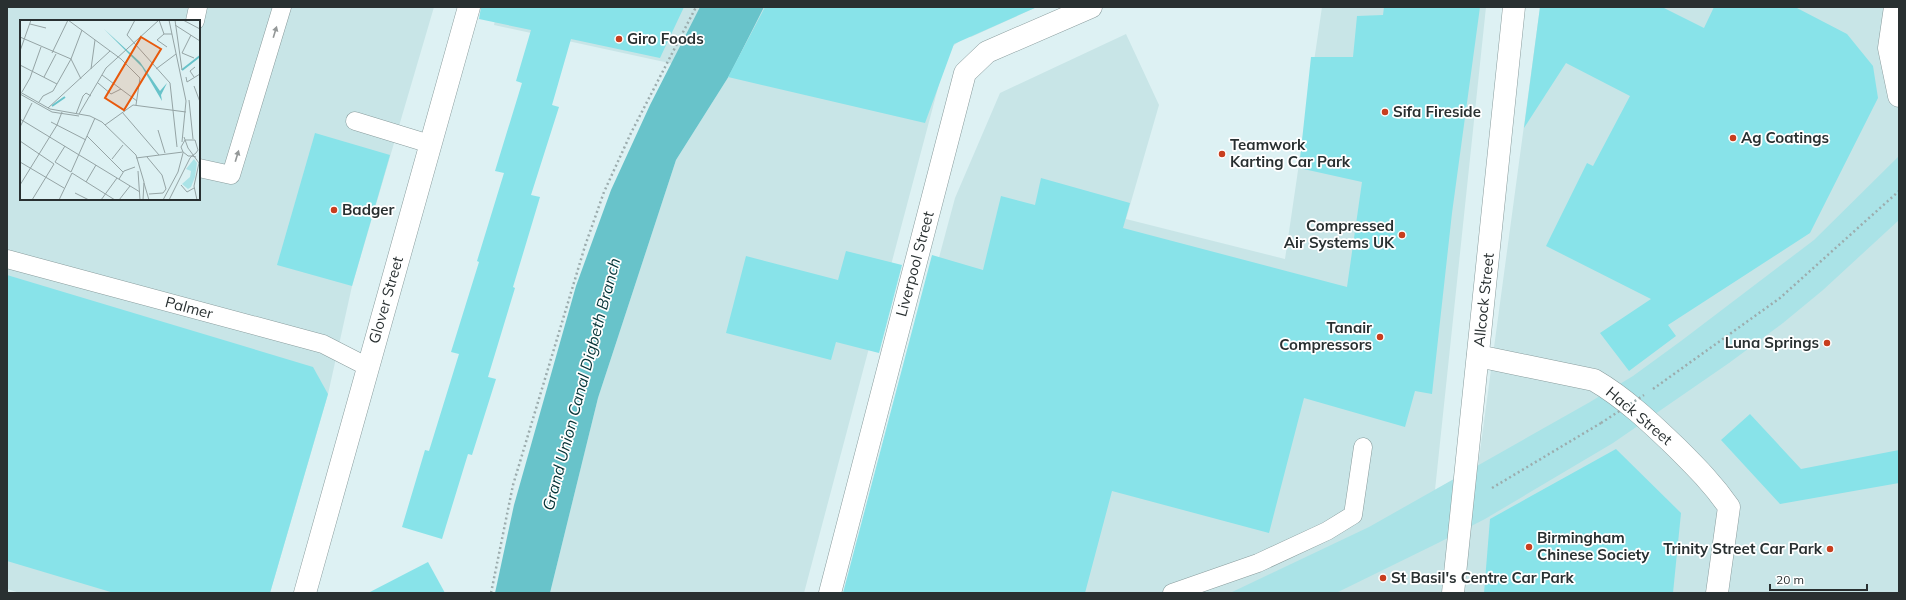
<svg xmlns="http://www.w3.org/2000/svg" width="1906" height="600" viewBox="0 0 1906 600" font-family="Mulish,sans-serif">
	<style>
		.built { fill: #c8e5e7; fill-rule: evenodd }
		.green { fill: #aae3e7 }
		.water { fill: #68c3ca }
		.building { fill: #88e3e9 }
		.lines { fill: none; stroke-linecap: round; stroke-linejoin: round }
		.service-casing { stroke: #899c9d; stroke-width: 19 }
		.pedestrian-casing { stroke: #899c9d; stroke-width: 23 }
		.minor-casing { stroke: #899c9d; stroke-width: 23 }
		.path { stroke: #9cacad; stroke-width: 2.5; stroke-dasharray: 2 3; stroke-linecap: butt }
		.service { stroke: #fff; stroke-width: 18 }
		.pedestrian { stroke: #fff; stroke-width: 22 }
		.minor { stroke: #fff; stroke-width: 22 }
		.path-bridge { stroke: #9cacad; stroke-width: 2.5; stroke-dasharray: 2 3; stroke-linecap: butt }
		.oneway { fill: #949898 }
		.poi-dot { fill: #c83e1e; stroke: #fff; stroke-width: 1.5 }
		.labels { text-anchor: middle; stroke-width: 3.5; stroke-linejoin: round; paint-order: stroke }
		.poi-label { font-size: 15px; font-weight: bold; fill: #293031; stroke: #fff; text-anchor: start }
		.street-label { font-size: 15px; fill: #293031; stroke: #fff }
		.water-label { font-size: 16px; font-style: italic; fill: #053336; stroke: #fff }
		.inset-river { fill: none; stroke: #68c3ca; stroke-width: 2 }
		.inset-road { fill: none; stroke: #95a4a5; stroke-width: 1 }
		.view { fill: #e8590c; fill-opacity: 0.15; stroke: #e8590c; stroke-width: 2 }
		.inset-edge { fill: none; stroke: #293031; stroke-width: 2 }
	</style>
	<rect width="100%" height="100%" fill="#ddf1f3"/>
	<g class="built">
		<path d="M 7,7 L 434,7 L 352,286 L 328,394 L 270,593 L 20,593 L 7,589 ZM 21,21 L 199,21 L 199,199 L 21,199 Z"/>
		<path d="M 498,7 L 1037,7 L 971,37 L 968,35 L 953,46 L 943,69 L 804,593 L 550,593 L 598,398 L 676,160 L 729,76 L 494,25 Z"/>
		<path d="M 1322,7 L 1486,7 L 1435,490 L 1478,466 L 1540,7 L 1880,7 L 1899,13 L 1899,593 L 849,593 L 955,198 L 1000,93 L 1126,34 L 1159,105 L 1126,219 L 1285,259 Z"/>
	</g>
	<path class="green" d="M 1899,156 L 1899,220 L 1823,290 L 1783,323 L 1729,363 L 1613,443 L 1485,519 L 1438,543 L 1336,593 L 1230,593 L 1369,527 L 1590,402 L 1633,376 L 1681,341 L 1814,240 Z"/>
	<path class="water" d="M 700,7 L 764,7 L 729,76 L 676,160 L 598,398 L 550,593 L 495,593 L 514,505 L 576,286 L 611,190 L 650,105 Z"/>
	<g class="building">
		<path d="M 481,7 L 684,7 L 660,58 L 571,39 L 552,105 L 559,107 L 531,195 L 540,197 L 513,287 L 515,288 L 488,377 L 496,379 L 472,455 L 468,454 L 442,539 L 402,527 L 425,450 L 429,451 L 459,354 L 451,352 L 479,262 L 477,261 L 504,173 L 495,171 L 522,83 L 516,81 L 531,30 L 479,19 Z"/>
		<path d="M 765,7 L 1037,7 L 954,44 L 925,123 L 728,77 Z"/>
		<path d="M 1384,7 L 1480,7 L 1452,213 L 1432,394 L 1415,391 L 1405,427 L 1304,398 L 1269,533 L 1112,491 L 1085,593 L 843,593 L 932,255 L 983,270 L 1001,196 L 1035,205 L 1041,178 L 1130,203 L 1123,228 L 1347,287 L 1362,182 L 1299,168 L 1311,57 L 1353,57 L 1357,16 L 1383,15 Z"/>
		<path d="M 1540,7 L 1662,7 L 1704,28 L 1714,7 L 1795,7 L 1847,34 L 1873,66 L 1878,98 L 1810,233 L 1668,325 L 1676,336 L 1629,371 L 1600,333 L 1651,299 L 1546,246 L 1587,163 L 1593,166 L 1630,96 L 1566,63 L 1524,128 Z"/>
		<path d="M 315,133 L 390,155 L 352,286 L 277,265 Z"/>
		<path d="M 846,251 L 902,265 L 879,353 L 836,342 L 831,360 L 726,333 L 746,256 L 838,280 Z"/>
		<path d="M 7,275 L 313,367 L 328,394 L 270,593 L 114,593 L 7,561 Z"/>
		<path d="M 1750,414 L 1801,469 L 1899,450 L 1899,483 L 1780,504 L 1721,440 Z"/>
		<path d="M 1616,449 L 1681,513 L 1673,593 L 1484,593 L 1490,519 Z"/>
		<path d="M 428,562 L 445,593 L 368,593 Z"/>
	</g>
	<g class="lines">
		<g class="service-casing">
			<g id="service">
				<path d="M 195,21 L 198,7"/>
				<path d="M 355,121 L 430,144"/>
				<path d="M 199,168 L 231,175 L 282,7"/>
				<path d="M 7,259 L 323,344 L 368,367"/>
				<path d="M 1172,593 L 1258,563 L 1327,531 L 1353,515 L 1363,447"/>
			</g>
		</g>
		<g class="pedestrian-casing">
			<path id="pedestrian" d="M 1895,7 L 1889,48 L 1899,96"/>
		</g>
		<g class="minor-casing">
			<g id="minor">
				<path d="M 1478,356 L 1594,380 C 1625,398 1651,423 1677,448 C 1697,468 1713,484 1729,507 L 1717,593"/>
				<path d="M 305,593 L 469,7"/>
				<path d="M 830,593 L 965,73 L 987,52 L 1091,7"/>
				<path d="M 1453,593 L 1514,7"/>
			</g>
		</g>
		<g class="path">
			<path d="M 1653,389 L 1780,298 L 1899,191"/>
			<path d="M 1492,488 L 1601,423"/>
			<path d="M 491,593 L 513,485 L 585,246 L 604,192 L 631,133 L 696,7"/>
		</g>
		<use href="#service" class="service"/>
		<use href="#pedestrian" class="pedestrian"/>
		<use href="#minor" class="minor"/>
		<path class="path-bridge" d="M 1601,423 L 1644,395"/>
	</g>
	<defs><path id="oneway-solid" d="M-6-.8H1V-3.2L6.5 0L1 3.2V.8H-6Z"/></defs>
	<g class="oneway">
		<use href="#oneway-solid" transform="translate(275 32) rotate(-73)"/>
		<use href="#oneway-solid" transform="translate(237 156) rotate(-73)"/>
	</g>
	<g class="poi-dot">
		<circle cx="619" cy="39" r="4"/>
		<circle cx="1385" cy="112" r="4"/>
		<circle cx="1733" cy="138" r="4"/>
		<circle cx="1222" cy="154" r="4"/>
		<circle cx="334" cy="210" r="4"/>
		<circle cx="1402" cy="235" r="4"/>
		<circle cx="1380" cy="337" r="4"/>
		<circle cx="1827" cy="343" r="4"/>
		<circle cx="1529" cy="547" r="4"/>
		<circle cx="1830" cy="549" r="4"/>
		<circle cx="1383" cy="578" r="4"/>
	</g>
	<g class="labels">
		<g class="poi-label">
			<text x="627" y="44">Giro Foods</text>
			<text x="1393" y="117">Sifa Fireside</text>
			<text x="1741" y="143">Ag Coatings</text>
			<text x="1230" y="150">Teamwork<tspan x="1230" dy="17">Karting Car Park</tspan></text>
			<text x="342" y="215">Badger</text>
			<text x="1394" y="231" text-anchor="end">Compressed<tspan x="1394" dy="17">Air Systems UK</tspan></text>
			<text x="1372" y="333" text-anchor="end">Tanair<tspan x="1372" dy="17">Compressors</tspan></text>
			<text x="1819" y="348" text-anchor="end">Luna Springs</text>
			<text x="1537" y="543">Birmingham<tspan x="1537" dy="17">Chinese Society</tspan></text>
			<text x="1822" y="554" text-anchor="end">Trinity Street Car Park</text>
			<text x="1391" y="583">St Basil's Centre Car Park</text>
		</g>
		<g class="street-label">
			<text transform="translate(915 264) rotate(-75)" y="5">Liverpool Street</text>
			<text transform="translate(386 300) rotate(-74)" y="5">Glover Street</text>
			<text transform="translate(1484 300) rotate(-84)" y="5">Allcock Street</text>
			<text transform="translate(189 308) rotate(15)" y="5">Palmer</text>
			<text transform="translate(1639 416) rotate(40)" y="5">Hack Street</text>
		</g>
		<g class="water-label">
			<text transform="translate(581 384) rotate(-75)" y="6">Grand Union Canal Digbeth Branch</text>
		</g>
	</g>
	<g transform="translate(20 20)">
		<rect width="180" height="180" fill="#ddf1f3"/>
		<path d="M 174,139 L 177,143 L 175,157 L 171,167 L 168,169 L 162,164 L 170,157 L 171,151 L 166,149 Z" fill="#aae3e7"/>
		<path d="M 84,9 L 120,42 L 140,71 L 147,63 L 141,75 L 142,81 L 122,47 Z" fill="#68c3ca"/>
		<path class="inset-river" d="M 162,50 L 180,36M 32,86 L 45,77"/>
		<path class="inset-road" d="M 48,0 L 101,39 L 120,58 L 116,85M 115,0 L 107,15 L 150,63 L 157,127M 139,0 L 144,14 L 152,14M 149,0 L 166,81 L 162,122M 155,0 L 162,50M 163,0 L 180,9M 10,4 L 26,8M 155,5 L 180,21M 144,14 L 137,20 L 147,27M 171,15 L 162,33 L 174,38M 0,17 L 51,39M 0,31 L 11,0M 32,33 L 48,0M 51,39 L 61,59M 0,45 L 37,64M 71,49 L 75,20M 136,49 L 156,34M 82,55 L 117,81M 24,57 L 36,34M 166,57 L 167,62 L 180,54M 174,57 L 170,51 L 175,47M 78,63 L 91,74 L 101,69M 174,66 L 180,82M 0,72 L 30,89 L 70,96 L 82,102 L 116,135 L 124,162 L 123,180M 2,72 L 10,58 L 21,27M 0,74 L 32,92 L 59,96M 169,80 L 173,119M 19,82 L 23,76 L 33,71 L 51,39 L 62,10M 28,88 L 90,31M 102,92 L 139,135M 56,94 L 63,76 L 66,73 L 71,76M 59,94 L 86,48 L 139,0M 0,99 L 120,172M 31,102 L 66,120M 85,105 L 113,85 L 166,92M 0,107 L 12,83M 138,110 L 145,133M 67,116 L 103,152M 164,117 L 168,128 L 179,143 L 174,166 L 177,180M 0,121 L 34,144 L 12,180M 45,126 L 35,142 L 51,152 L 75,98M 127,137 L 142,155 L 146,169 L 143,173 L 129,174M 116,138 L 163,132M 92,139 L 103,125M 0,142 L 44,168M 118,151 L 120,180M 99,159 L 104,151 L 115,147M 66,162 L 76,145M 124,163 L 129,180M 0,165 L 37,105 L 42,92M 161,165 L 167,172 L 174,168M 55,173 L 69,180M 39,180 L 52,153 L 95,180M 81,180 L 97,158M 99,180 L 110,166M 143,180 L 158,152 L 163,133M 149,180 L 170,138 L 172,136 L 176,133 L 178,130 L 175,120 L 165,120 L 161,127 L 163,132 L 167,135 L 168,136 L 172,136 L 176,137"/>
		<path class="view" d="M 121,17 L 141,29 L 104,90 L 85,78 Z"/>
		<rect width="180" height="180" class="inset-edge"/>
	</g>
	<rect width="1906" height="600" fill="none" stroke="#293031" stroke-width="16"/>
	<path d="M1770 584v6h97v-6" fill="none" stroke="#293031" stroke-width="2"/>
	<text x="1776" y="584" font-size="12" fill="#293031" stroke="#ffffff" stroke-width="3" paint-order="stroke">20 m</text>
</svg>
